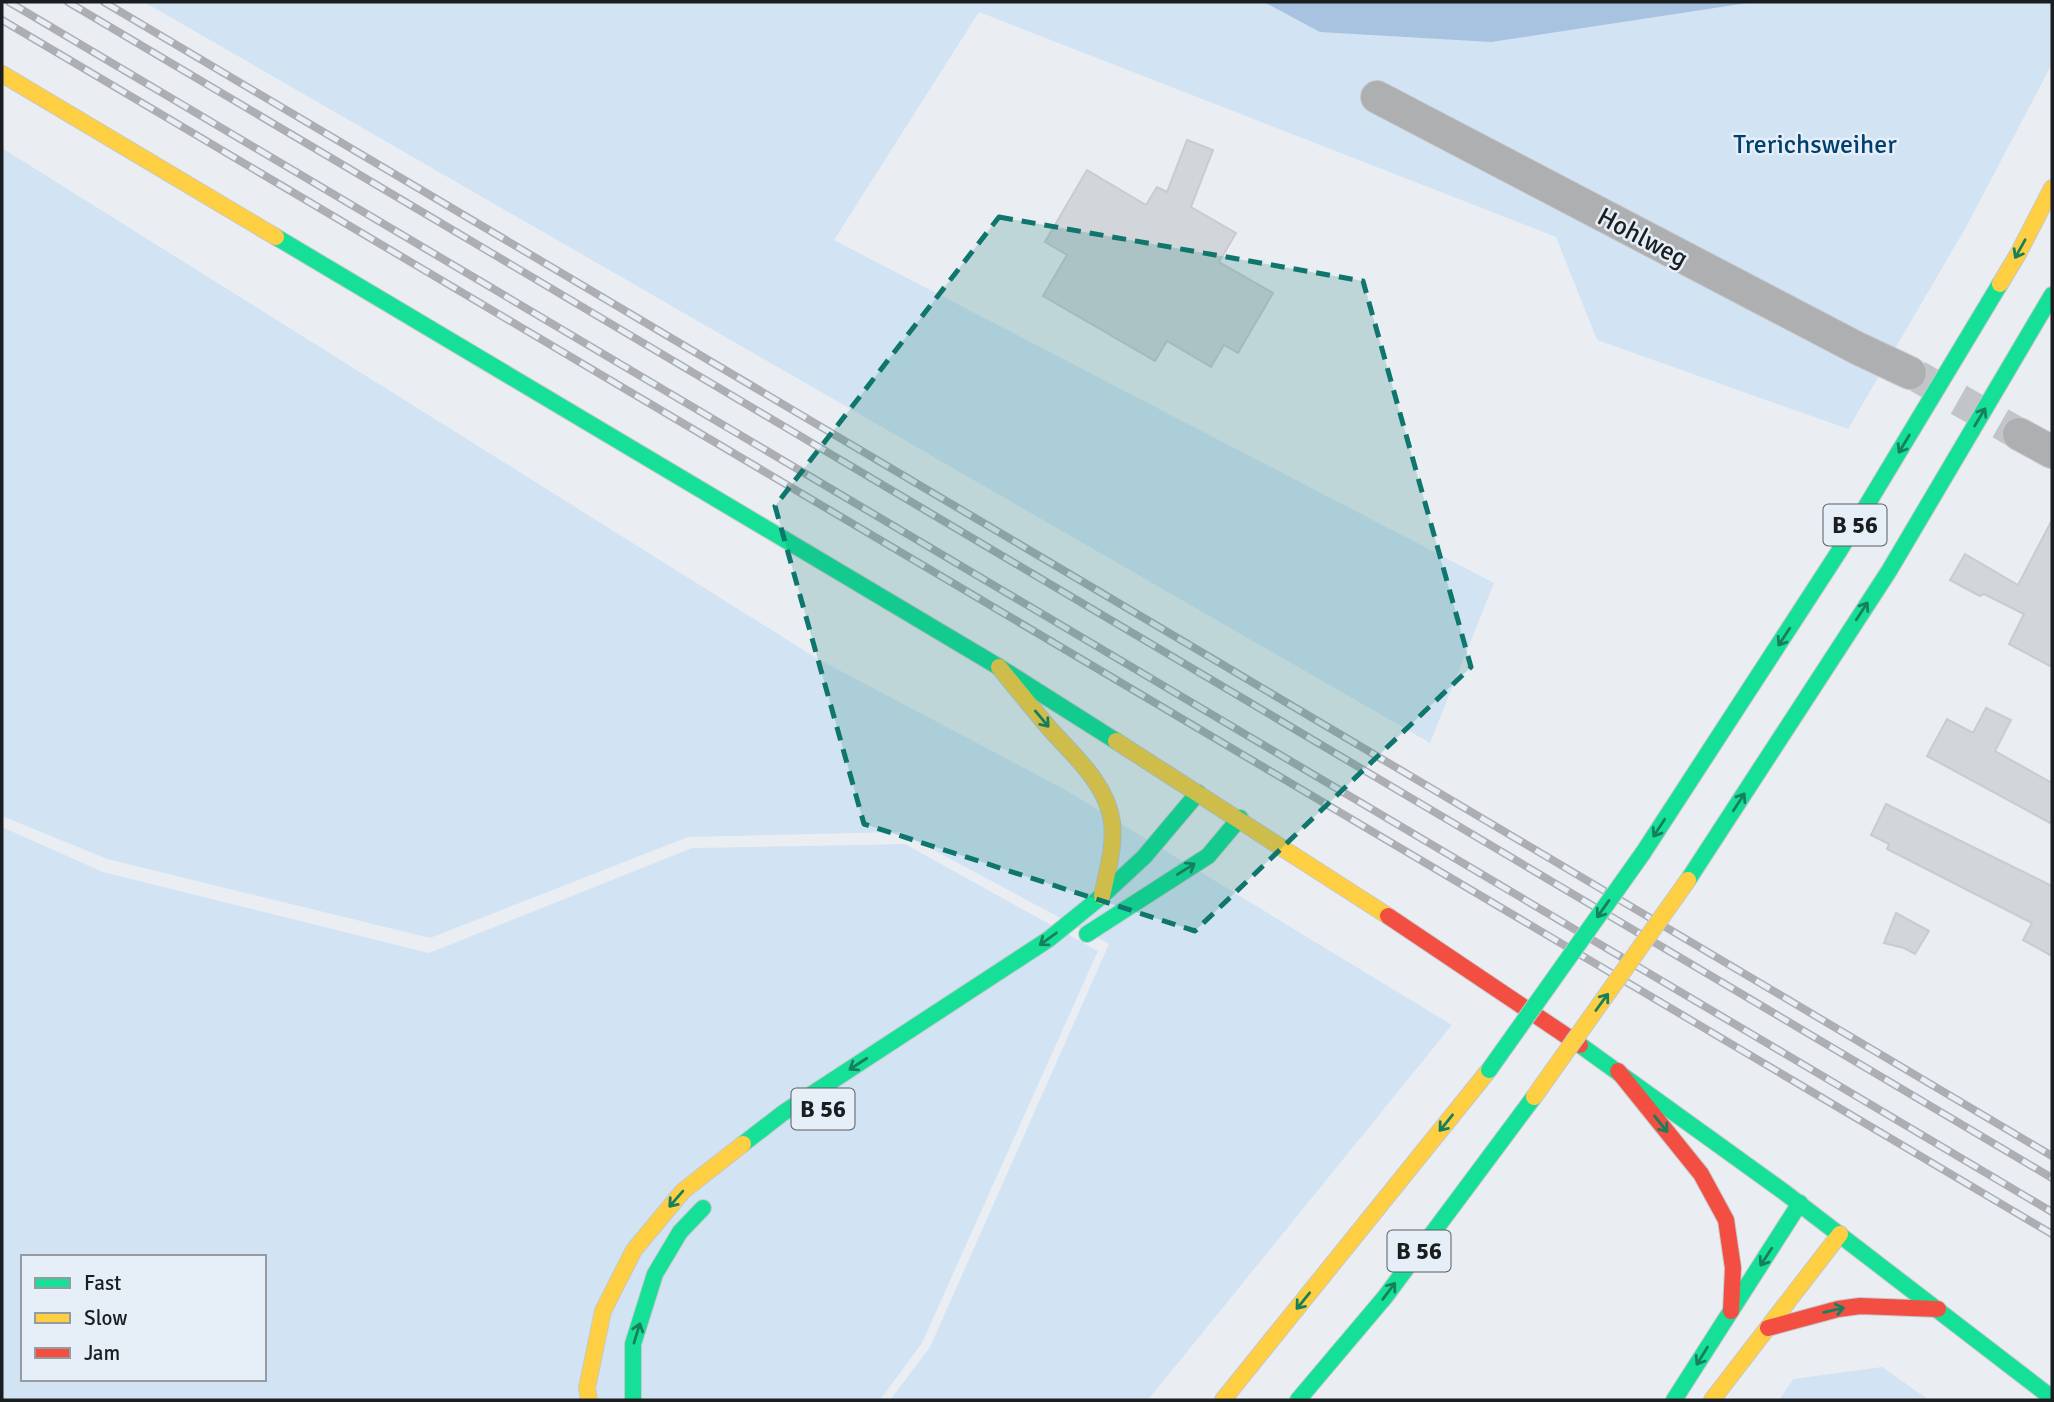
<svg xmlns="http://www.w3.org/2000/svg" width="2054" height="1402" viewBox="0 0 2054 1402" font-family="Signika,sans-serif">
	<style>
		.green { fill: #d2e4f4; fill-rule: evenodd }
		.water { fill: #a8c3df }
		.building { fill: #d2d6da; stroke: #c8cbcf; stroke-width: 2 }
		.lines { fill: none; stroke-linecap: round; stroke-linejoin: round }
		.street-tunnel { stroke: #c1c4c9; stroke-width: 32; stroke-dasharray: 32 16; stroke-linecap: butt }
		.street-casing { stroke: #c6c9cc; stroke-width: 34 }
		.fast-casing { stroke: #c6c9cc; stroke-width: 18 }
		.slow-casing { stroke: #c6c9cc; stroke-width: 18 }
		.jam-casing { stroke: #c6c9cc; stroke-width: 18 }
		.street { stroke: #adafb1; stroke-width: 32 }
		.fast { stroke: #16e098; stroke-width: 16 }
		.slow { stroke: #ffcf43; stroke-width: 16 }
		.jam { stroke: #f24e42; stroke-width: 16 }
		.rail-casing { stroke: #acaeb1; stroke-width: 8 }
		.rail { stroke: #e6eef7; stroke-width: 5; stroke-dasharray: 16; stroke-linecap: butt }
		.fast-bridge-casing { stroke: #c6c9cc; stroke-width: 18; stroke-linecap: butt }
		.slow-bridge-casing { stroke: #c6c9cc; stroke-width: 18; stroke-linecap: butt }
		.fast-bridge { stroke: #16e098; stroke-width: 16 }
		.slow-bridge { stroke: #ffcf43; stroke-width: 16 }
		.oneway { stroke: #187f5c }
		.marked { fill: #0f766e; fill-opacity: 0.2; stroke: #0f766e; stroke-width: 5; stroke-dasharray: 14 9; stroke-linejoin: round }
		.labels { text-anchor: middle; stroke-width: 5; stroke-linejoin: round; paint-order: stroke }
		.shield { fill: #e6eef7; stroke: #585c61; stroke-width: 2 }
		.shield-label { font-size: 24px; font-weight: bold; fill: #1b1e21 }
		.park-label { font-size: 26px; fill: #00406e; stroke: #e6eef7 }
		.street-label { font-size: 26px; fill: #1b1e21; stroke: #e6eef7 }
	</style>
	<rect width="100%" height="100%" fill="#eaeef3"/>
	<g class="green">
		<path d="M 144,2 L 2052,2 L 2052,64 L 1965,229 L 1848,429 L 1597,340 L 1556,237 L 979,12 L 834,240 L 1494,583 L 1430,743 Z"/>
		<path d="M 2,148 L 818,659 L 1062,788 L 1452,1025 L 1148,1400 L 890,1400 L 930,1347 L 1109,944 L 900,832 L 688,837 L 430,938 L 107,859 L 2,816 Z"/>
		<path d="M 2,827 L 103,872 L 429,953 L 692,848 L 905,844 L 1098,951 L 922,1343 L 880,1400 L 2,1400 ZM 23,1257 L 264,1257 L 264,1379 L 23,1379 Z"/>
		<path d="M 1882,1367 L 1929,1400 L 1779,1400 L 1793,1379 Z"/>
	</g>
	<path class="water" d="M 1264,2 L 1754,2 L 1491,42 L 1320,32 Z"/>
	<g class="building">
		<path d="M 1187,140 L 1213,150 L 1191,207 L 1236,233 L 1219,262 L 1273,293 L 1238,353 L 1224,345 L 1211,367 L 1167,341 L 1155,361 L 1043,296 L 1067,255 L 1045,242 L 1087,170 L 1146,205 L 1157,187 L 1167,192 Z"/>
		<path d="M 2052,520 L 2052,667 L 2009,644 L 2024,614 L 1984,594 L 1980,596 L 1950,580 L 1965,554 L 2018,585 Z"/>
		<path d="M 1986,708 L 2011,720 L 1995,751 L 2052,783 L 2052,824 L 1927,756 L 1947,719 L 1973,733 Z"/>
		<path d="M 1886,804 L 2052,886 L 2052,956 L 2023,940 L 2032,923 L 1887,849 L 1889,844 L 1871,835 Z"/>
		<path d="M 1896,913 L 1929,931 L 1915,954 L 1904,948 L 1884,943 Z"/>
	</g>
	<g class="lines">
		<path class="street-tunnel" d="M 1917,376 L 2019,434"/>
		<g class="street-casing">
			<g id="street">
				<path d="M 1377,97 L 1857,348 L 1910,373"/>
				<path d="M 2019,434 L 2052,452"/>
			</g>
		</g>
		<g class="fast-casing">
			<g id="fast">
				<path d="M 276,237 L 999,667 L 1116,741"/>
				<path d="M 1643,853 L 1838,553 L 2000,284"/>
				<path d="M 1688,880 L 1889,571 L 2052,295"/>
				<path d="M 1087,934 L 1208,856 L 1240,818"/>
				<path d="M 1580,1045 L 1784,1192 L 2052,1398"/>
				<path d="M 743,1144 L 783,1113 L 1049,939 L 1102,896 L 1144,857 L 1198,793"/>
				<path d="M 633,1400 L 633,1344 L 655,1274 L 680,1232 L 703,1208"/>
				<path d="M 1298,1400 L 1385,1297 L 1534,1097"/>
				<path d="M 1674,1400 L 1800,1203"/>
			</g>
		</g>
		<g class="slow-casing">
			<g id="slow">
				<path d="M 2,74 L 276,237"/>
				<path d="M 2000,284 L 2018,254 L 2052,188"/>
				<path d="M 999,667 C 1016,688 1033,709 1050,729 C 1074,756 1107,784 1112,822 C 1115,847 1107,872 1102,896"/>
				<path d="M 1116,741 L 1388,916"/>
				<path d="M 589,1400 L 587,1388 L 603,1311 L 634,1250 L 683,1191 L 743,1144"/>
				<path d="M 1223,1400 L 1489,1070"/>
				<path d="M 1712,1400 L 1840,1234"/>
			</g>
		</g>
		<g class="jam-casing">
			<g id="jam">
				<path d="M 1388,916 L 1580,1045"/>
				<path d="M 1618,1071 L 1701,1174 L 1726,1220 L 1733,1268 L 1731,1311"/>
				<path d="M 1768,1328 L 1838,1309 L 1860,1306 L 1938,1309"/>
			</g>
		</g>
		<use href="#street" class="street"/>
		<use href="#fast" class="fast"/>
		<use href="#slow" class="slow"/>
		<use href="#jam" class="jam"/>
		<g class="rail-casing">
			<g id="rail">
				<path d="M 9,2 L 2052,1212"/>
				<path d="M 68,2 L 2052,1178"/>
				<path d="M 104,2 L 2052,1156"/>
				<path d="M 2,20 L 2052,1234"/>
			</g>
		</g>
		<use href="#rail" class="rail"/>
		<g class="fast-bridge-casing">
			<path id="fast-bridge" d="M 1489,1070 L 1643,853"/>
		</g>
		<g class="slow-bridge-casing">
			<path id="slow-bridge" d="M 1534,1097 L 1688,880"/>
		</g>
		<use href="#fast-bridge" class="fast-bridge"/>
		<use href="#slow-bridge" class="slow-bridge"/>
	</g>
	<defs><path id="oneway-shaft" d="M-6 0H5M1.5-3L5.5 0L1.5 3" fill="none" stroke-width="1.6" stroke-linecap="round" stroke-linejoin="round" transform="scale(1.75)"/></defs>
	<g class="oneway">
		<use href="#oneway-shaft" transform="translate(2020 249) rotate(119)"/>
		<use href="#oneway-shaft" transform="translate(1980 417) rotate(-59)"/>
		<use href="#oneway-shaft" transform="translate(1904 444) rotate(121)"/>
		<use href="#oneway-shaft" transform="translate(1862 611) rotate(-57)"/>
		<use href="#oneway-shaft" transform="translate(1784 637) rotate(123)"/>
		<use href="#oneway-shaft" transform="translate(1042 719) rotate(50)"/>
		<use href="#oneway-shaft" transform="translate(1739 802) rotate(-57)"/>
		<use href="#oneway-shaft" transform="translate(1659 828) rotate(123)"/>
		<use href="#oneway-shaft" transform="translate(1186 869) rotate(-32)"/>
		<use href="#oneway-shaft" transform="translate(1603 909) rotate(125)"/>
		<use href="#oneway-shaft" transform="translate(1048 939) rotate(144)"/>
		<use href="#oneway-shaft" transform="translate(1602 1002) rotate(-54)"/>
		<use href="#oneway-shaft" transform="translate(858 1064) rotate(147)"/>
		<use href="#oneway-shaft" transform="translate(1446 1123) rotate(129)"/>
		<use href="#oneway-shaft" transform="translate(1661 1124) rotate(51)"/>
		<use href="#oneway-shaft" transform="translate(676 1199) rotate(131)"/>
		<use href="#oneway-shaft" transform="translate(1766 1257) rotate(123)"/>
		<use href="#oneway-shaft" transform="translate(1389 1291) rotate(-53)"/>
		<use href="#oneway-shaft" transform="translate(1303 1301) rotate(129)"/>
		<use href="#oneway-shaft" transform="translate(1834 1310) rotate(-13)"/>
		<use href="#oneway-shaft" transform="translate(637 1333) rotate(-73)"/>
		<use href="#oneway-shaft" transform="translate(1702 1356) rotate(122)"/>
	</g>
	<path class="marked" d="M 999,217 L 1363,281 L 1471,667 L 1195,931 L 864,824 L 775,506 Z"/>
	<g class="labels">
		<g class="shield">
			<rect x="1823.5" y="504.5" width="63" height="41" rx="5"/>
			<rect x="791.5" y="1088.5" width="63" height="41" rx="5"/>
			<rect x="1387.5" y="1230.5" width="63" height="41" rx="5"/>
		</g>
		<g class="shield-label">
			<text x="1855" y="533">B 56</text>
			<text x="823" y="1117">B 56</text>
			<text x="1419" y="1259">B 56</text>
		</g>
		<g class="park-label">
			<text x="1815" y="153">Trerichsweiher</text>
		</g>
		<g class="street-label">
			<text transform="translate(1643 237) rotate(28)" y="9">Hohlweg</text>
		</g>
	</g>
	<rect width="2054" height="1402" fill="none" stroke="#1b1e21" stroke-width="7"/>
	<rect x="21" y="1255" width="245" height="126" fill="#e6eef7" stroke="#959ba1" stroke-width="2"/>
	<rect x="35" y="1278" width="35" height="10" fill="#16e098" stroke="#959ba1" stroke-width="2"/>
	<text x="84" y="1290" font-size="21" fill="#1b1e21">Fast</text>
	<rect x="35" y="1313" width="35" height="10" fill="#ffcf43" stroke="#959ba1" stroke-width="2"/>
	<text x="84" y="1325" font-size="21" fill="#1b1e21">Slow</text>
	<rect x="35" y="1348" width="35" height="10" fill="#f24e42" stroke="#959ba1" stroke-width="2"/>
	<text x="84" y="1360" font-size="21" fill="#1b1e21">Jam</text>
</svg>
